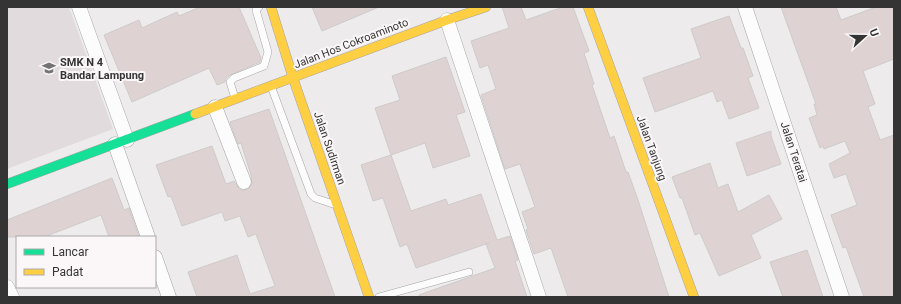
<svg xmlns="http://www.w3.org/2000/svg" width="901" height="304" viewBox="0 0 901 304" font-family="Roboto,sans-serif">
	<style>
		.built { fill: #e2dbde }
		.building { fill: #dfd2d2; stroke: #cdcbcc }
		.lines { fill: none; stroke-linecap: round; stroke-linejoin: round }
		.lane-casing { stroke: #a7a5a6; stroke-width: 8 }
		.street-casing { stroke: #a7a5a6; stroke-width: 15 }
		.fast-casing { stroke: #a7a5a6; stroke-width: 10 }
		.slow-casing { stroke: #a7a5a6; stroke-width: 10 }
		.lane { stroke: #fcfcfc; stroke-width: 7 }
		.street { stroke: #fcfcfc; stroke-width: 14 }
		.fast { stroke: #16e098; stroke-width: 9 }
		.slow { stroke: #ffcf43; stroke-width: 9 }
		.labels { text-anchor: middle; stroke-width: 4; stroke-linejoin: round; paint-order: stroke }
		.street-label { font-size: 11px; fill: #353434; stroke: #fbf7f9 }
		.poi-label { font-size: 11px; font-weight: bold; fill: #353434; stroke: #fbf7f9; text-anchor: start }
	</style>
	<rect width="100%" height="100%" fill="#edebec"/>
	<path class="built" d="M 7,7 L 69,7 L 113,129 L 7,169 Z"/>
	<g class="building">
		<path d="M 200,7 L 239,7 L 261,58 L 260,62 L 232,74 L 226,78 L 225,82 L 217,85 L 209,68 L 132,102 L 104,35 L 139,20 L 142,28 L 177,12 L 179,16 Z"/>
		<path d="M 312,7 L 379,7 L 322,31 Z"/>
		<path d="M 502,7 L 521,7 L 526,20 L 563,7 L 573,7 L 589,51 L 584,53 L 594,84 L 592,85 L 610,138 L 614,136 L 626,172 L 628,172 L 639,203 L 669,297 L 568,297 L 551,248 L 534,254 L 526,230 L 528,229 L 522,212 L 535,207 L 520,164 L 505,169 L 481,95 L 496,89 L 488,65 L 480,68 L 471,41 L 509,28 Z"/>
		<path d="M 781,7 L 836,7 L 841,20 L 876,7 L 894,7 L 894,59 L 863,71 L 875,104 L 868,107 L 880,140 L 894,135 L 894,297 L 864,297 L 846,247 L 843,248 L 831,215 L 857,205 L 846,174 L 834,178 L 829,164 L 850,153 L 845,141 L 824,149 L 823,146 L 820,148 L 809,118 L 817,115 L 814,104 L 816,104 Z"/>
		<path d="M 729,16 L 741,48 L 743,48 L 753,76 L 748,78 L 759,108 L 729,119 L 722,100 L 717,102 L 713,91 L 655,112 L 643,78 L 701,58 L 691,29 Z"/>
		<path d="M 446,57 L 465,112 L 456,115 L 470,156 L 433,168 L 425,143 L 391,155 L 375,108 L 400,100 L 392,76 Z"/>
		<path d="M 269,109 L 335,297 L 197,297 L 188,272 L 237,255 L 250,294 L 275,286 L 256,234 L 248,237 L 240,216 L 225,221 L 222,212 L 182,226 L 171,196 L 168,197 L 156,165 L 212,146 L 226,184 L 234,181 L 239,189 L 243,190 L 247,190 L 252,184 L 251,175 L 241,143 L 238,144 L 230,122 Z"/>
		<path d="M 771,131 L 771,136 L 781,164 L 747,176 L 736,143 Z"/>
		<path d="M 391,155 L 411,211 L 446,199 L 448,205 L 481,194 L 497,240 L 510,236 L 518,260 L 515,261 L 527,297 L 419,297 L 419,295 L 495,268 L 486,244 L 489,243 L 416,268 L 407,244 L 400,247 L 383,198 L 373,201 L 361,165 Z"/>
		<path d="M 710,163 L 718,188 L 728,184 L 738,212 L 769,195 L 782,219 L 751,235 L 761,258 L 719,276 L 700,233 L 695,235 L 682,198 L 680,198 L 672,177 Z"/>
		<path d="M 112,178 L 124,210 L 129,208 L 139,237 L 109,237 L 101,215 L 44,237 L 7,237 L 7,220 Z"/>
		<path d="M 807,250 L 823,297 L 783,297 L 770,262 Z"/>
	</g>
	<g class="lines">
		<g class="lane-casing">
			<g id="lane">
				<path d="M 271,86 L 311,194 L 315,198 L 333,204"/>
				<path d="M 235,98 L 230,82 L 234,78 L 264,66 L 268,52 L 256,10 L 259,7"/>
				<path d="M 379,297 L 469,272"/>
			</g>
		</g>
		<g class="street-casing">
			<g id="street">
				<path d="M 79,7 L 127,140"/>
				<path d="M 745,7 L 842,297"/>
				<path d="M 447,20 L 539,297"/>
				<path d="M 215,107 L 244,182"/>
				<path d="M 115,144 L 148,237"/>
				<path d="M 155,257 L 169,297"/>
				<path d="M 7,287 L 12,297"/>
			</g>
		</g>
		<g class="fast-casing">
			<path id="fast" d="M 7,184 L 195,114"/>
		</g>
		<g class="slow-casing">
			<g id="slow">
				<path d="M 271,7 L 293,78 L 369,297"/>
				<path d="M 588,7 L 694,297"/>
				<path d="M 195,114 L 447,20 L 486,7"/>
			</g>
		</g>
		<use href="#lane" class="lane"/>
		<use href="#street" class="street"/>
		<use href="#fast" class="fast"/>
		<use href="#slow" class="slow"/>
	</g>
	<defs>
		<g id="school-bare" transform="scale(1.08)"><path d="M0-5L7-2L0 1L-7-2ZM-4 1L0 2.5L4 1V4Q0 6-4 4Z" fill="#757474" stroke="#fbf7f9" stroke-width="2.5" paint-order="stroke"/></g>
	</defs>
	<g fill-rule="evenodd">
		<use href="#school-bare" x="49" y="68"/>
	</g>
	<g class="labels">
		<g class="street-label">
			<text transform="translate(351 43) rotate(-21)" y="4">Jalan Hos Cokroaminoto</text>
			<text transform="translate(330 148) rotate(71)" y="4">Jalan Sudirman</text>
			<text transform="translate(652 148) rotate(70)" y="4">Jalan Tanjung</text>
			<text transform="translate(794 152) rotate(72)" y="4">Jalan Teratai</text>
		</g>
		<g class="poi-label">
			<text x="60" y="66">SMK N 4<tspan x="60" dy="13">Bandar Lampung</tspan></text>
		</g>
	</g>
	<rect width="901" height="304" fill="none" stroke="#353434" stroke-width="16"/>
	<rect x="16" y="236" width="140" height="52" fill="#fbf7f9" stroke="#aca9aa"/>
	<rect x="24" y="249" width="20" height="6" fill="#16e098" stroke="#aca9aa"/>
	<text x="52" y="256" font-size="12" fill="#353434">Lancar</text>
	<rect x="24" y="269" width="20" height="6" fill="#ffcf43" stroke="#aca9aa"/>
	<text x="52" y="276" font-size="12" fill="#353434">Padat</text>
	<g transform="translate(865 36) rotate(69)" stroke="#fbf7f9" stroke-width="3" paint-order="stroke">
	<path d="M0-3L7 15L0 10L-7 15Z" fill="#353434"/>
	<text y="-6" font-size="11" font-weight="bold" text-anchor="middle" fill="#353434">U</text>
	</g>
</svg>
